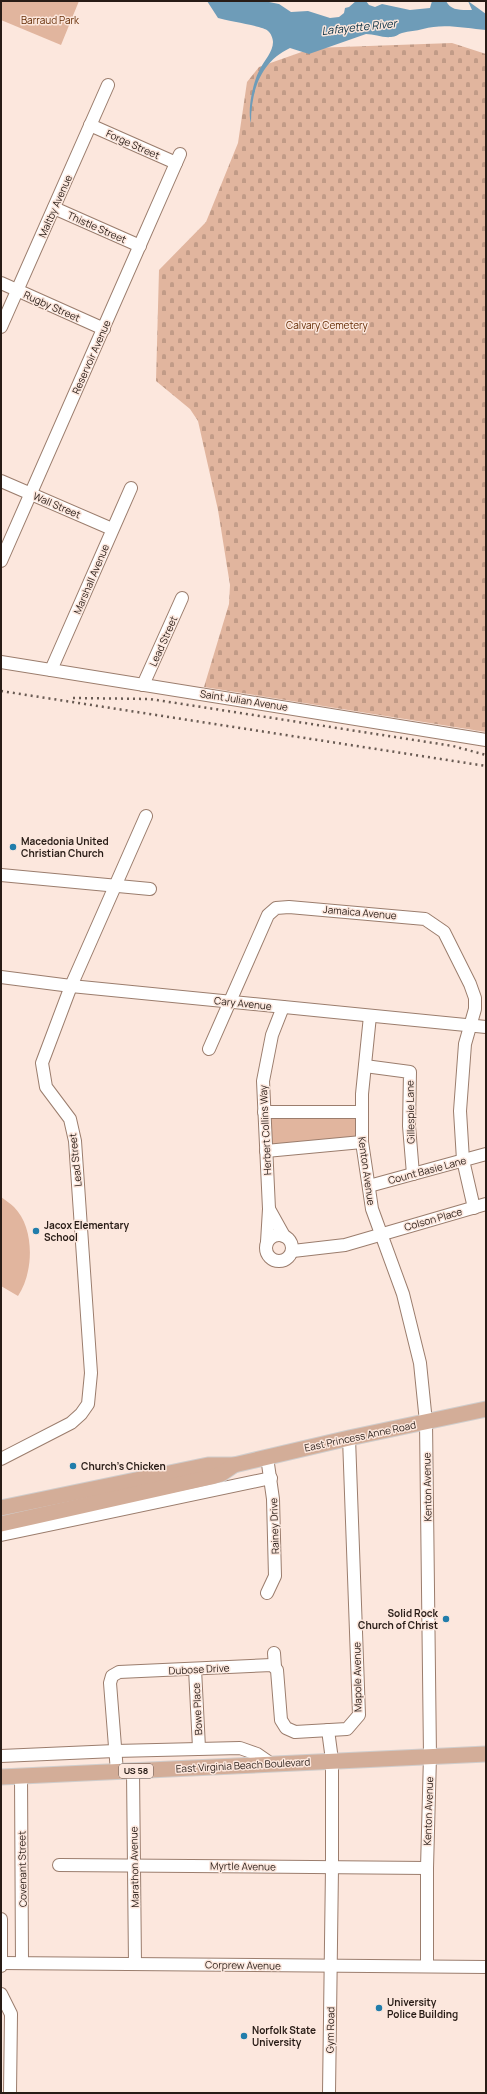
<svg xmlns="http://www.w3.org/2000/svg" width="487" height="2094" viewBox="0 0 487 2094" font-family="Manrope,sans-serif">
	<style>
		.cemetery { fill: url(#cemetery-stones) }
		.park { fill: #e1b59e }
		.water { fill: #6e9cb8 }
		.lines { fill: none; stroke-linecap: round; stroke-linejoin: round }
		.minor-casing { stroke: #9b7d6d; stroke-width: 14 }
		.major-casing { stroke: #d0cdcc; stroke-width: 17 }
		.minor { stroke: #fff; stroke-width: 12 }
		.major { stroke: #d3ad98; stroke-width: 15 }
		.rail { stroke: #695b53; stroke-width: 2.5; stroke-dasharray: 2 4; stroke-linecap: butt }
		.poi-dot { fill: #217dab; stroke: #fce7dd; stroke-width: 1.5 }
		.labels { text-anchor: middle; stroke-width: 3; stroke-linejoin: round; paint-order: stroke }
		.shield { fill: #fce7dd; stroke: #685952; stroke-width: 1 }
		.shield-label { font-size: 9px; font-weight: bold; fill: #281c16 }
		.park-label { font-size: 10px; fill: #652d05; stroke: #fce7dd }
		.street-label { font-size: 10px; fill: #281c16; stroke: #fce7dd }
		.poi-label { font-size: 10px; font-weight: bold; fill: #281c16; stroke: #fce7dd; text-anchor: start }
		.water-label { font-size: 11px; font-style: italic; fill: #042d41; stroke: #fce7dd }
	</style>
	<defs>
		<pattern id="cemetery-stones" width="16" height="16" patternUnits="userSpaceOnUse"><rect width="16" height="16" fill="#e1b59e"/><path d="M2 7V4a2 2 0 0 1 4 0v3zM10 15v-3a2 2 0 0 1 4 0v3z" fill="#c19b87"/></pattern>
	</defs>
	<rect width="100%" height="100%" fill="#fce7dd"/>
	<path class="cemetery" d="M 452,43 L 486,54 L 486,732 L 204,687 L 229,604 L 230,585 L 218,510 L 198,421 L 190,409 L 156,381 L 159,270 L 206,222 L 238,143 L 247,82 L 259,67 L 313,48 Z"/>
	<g class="park">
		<path d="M 1,1 L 79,1 L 61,45 L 1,20 Z"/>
		<path d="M 351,1115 L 356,1119 L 356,1136 L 350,1141 L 276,1146 L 271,1143 L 270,1119 L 275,1116 Z"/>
		<path d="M 1,1197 C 5,1200 10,1203 14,1207 C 35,1228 34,1272 18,1296 L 1,1286 Z"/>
	</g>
	<path class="water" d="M 207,1 L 264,1 L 279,4 L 291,12 L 308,11 L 330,18 L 339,17 L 344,13 L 345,8 L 349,7 L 356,1 L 366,1 L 369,5 L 375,7 L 382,4 L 410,10 L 430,8 L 432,1 L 446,1 C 451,11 461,10 472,10 L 468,1 L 486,14 L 486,30 C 466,28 442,23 423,29 C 416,31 409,31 402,33 C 398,34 396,37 391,37 C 383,38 374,34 366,34 L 309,54 L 290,48 C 260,62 251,92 251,123 C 247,111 253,81 260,69 C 264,61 273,52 273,42 C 273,39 271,33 268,31 C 263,26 228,21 218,18 Z"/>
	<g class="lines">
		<g class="minor-casing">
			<g id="minor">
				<path d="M 90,125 L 176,163"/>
				<path d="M 54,208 L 140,246"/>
				<path d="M 1,283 L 104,329"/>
				<path d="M 1,327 L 108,85"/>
				<path d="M 1,481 L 112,529"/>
				<path d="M 1,561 L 180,154"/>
				<path d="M 1,662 L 486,740"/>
				<path d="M 51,670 L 131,488"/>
				<path d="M 143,685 L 182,598"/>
				<path d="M 1,875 L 150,889"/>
				<path d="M 1,977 L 71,986 L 486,1027"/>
				<path d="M 370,1016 L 362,1094 L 362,1142 L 372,1209 L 403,1294 L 420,1363 L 426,1422 L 430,1756 L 427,1868 L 427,1966"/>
				<path d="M 209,1049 L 268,915 L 276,908 L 289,907 L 425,919 L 444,932 L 470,984 L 475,998 L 475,1009 L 465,1044 L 460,1111 L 463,1160 L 474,1208"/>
				<path d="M 365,1066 L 410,1072 L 409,1126 L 413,1174"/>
				<path d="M 264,1112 L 362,1112"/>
				<path d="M 266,1151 L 362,1142"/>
				<path d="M 369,1186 L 486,1154"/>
				<path d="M 269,1209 L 284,1236"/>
				<circle cx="279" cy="1248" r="13"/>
				<path d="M 267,1242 L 269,1209 L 263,1081 L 272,1035 L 283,1007"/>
				<path d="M 293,1251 L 345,1245 L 486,1204"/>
				<path d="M 1,1459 L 71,1423 L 81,1414 L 88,1404 L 91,1373 L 75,1141 L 70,1119 L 46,1087 L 42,1063 L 71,986 L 146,816"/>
				<path d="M 1,1535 L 271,1478"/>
				<path d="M 267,1593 L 275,1576 L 273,1499 L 267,1457"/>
				<path d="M 274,1653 L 275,1667"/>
				<path d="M 195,1669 L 199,1748"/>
				<path d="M 328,1730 L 332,1760 L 332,1867 L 329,2093"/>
				<path d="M 1,1756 L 115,1751 L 240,1748 L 257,1754 L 270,1763"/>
				<path d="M 133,1771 L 135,1964"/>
				<path d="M 117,1772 L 110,1683 L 112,1676 L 119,1672 L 272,1665 L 277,1670 L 281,1720 L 286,1728 L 295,1732 L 347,1729 L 359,1715 L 349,1438"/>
				<path d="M 21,1776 L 22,1963"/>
				<path d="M 59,1865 L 427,1868"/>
				<path d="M 1,1919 L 1,1966"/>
				<path d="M 1,1963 L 486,1967"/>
				<path d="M 1,1994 L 11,2014 L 10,2093"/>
			</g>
		</g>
		<g class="major-casing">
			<g id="major">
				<path d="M 1,1508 L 208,1465 L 234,1465 L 349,1438 L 486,1409"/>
				<path d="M 1,1524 L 211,1477 L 221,1474 L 234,1465"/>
				<path d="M 1,1777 L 486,1754"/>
			</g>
		</g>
		<use href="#minor" class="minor"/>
		<use href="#major" class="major"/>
		<g class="rail">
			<path d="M 1,691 L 486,766"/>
			<path d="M 73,698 L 150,699 L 453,746 L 486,755"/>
		</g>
	</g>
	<g class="poi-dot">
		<circle cx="13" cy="847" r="4"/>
		<circle cx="36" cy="1231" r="4"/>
		<circle cx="73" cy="1466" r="4"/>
		<circle cx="446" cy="1619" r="4"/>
		<circle cx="379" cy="2008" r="4"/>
		<circle cx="244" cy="2036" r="4"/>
	</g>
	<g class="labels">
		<rect class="shield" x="119" y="1764" width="34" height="14" rx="3"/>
		<g class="shield-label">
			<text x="136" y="1774">US 58</text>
		</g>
		<g class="park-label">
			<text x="50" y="24">Barraud Park</text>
			<text x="327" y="329">Calvary Cemetery</text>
		</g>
		<g class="street-label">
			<text transform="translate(133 144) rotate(24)" y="4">Forge Street</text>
			<text transform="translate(55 206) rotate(-66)" y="4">Maltby Avenue</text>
			<text transform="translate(97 227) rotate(24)" y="4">Thistle Street</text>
			<text transform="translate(52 306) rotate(24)" y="4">Rugby Street</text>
			<text transform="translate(91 357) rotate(-66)" y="4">Reservoir Avenue</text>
			<text transform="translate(57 505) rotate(23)" y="4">Wall Street</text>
			<text transform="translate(91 579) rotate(-67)" y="4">Marshall Avenue</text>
			<text transform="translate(163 641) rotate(-66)" y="4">Lead Street</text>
			<text transform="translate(244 700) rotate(9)" y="4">Saint Julian Avenue</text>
			<text transform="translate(360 912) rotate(5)" y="4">Jamaica Avenue</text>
			<text transform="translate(243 1003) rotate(6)" y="4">Cary Avenue</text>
			<text transform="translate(410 1112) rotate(-91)" y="4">Gillespie Lane</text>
			<text transform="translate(265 1130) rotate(-93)" y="4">Herbert Collins Way</text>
			<text transform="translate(75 1160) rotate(-96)" y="4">Lead Street</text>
			<text transform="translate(427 1170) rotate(-15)" y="4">Count Basie Lane</text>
			<text transform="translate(367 1171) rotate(82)" y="4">Kenton Avenue</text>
			<text transform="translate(433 1219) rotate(-16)" y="4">Colson Place</text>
			<text transform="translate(360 1436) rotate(-12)" y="4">East Princess Anne Road</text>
			<text transform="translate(427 1487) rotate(-91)" y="4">Kenton Avenue</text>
			<text transform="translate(274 1526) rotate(-92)" y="4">Rainey Drive</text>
			<text transform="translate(199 1669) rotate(-3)" y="4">Dubose Drive</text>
			<text transform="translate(357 1677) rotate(-91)" y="4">Mapole Avenue</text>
			<text transform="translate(197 1709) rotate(-93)" y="4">Bowe Place</text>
			<text transform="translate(243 1765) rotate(-3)" y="4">East Virginia Beach Boulevard</text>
			<text transform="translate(428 1811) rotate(-88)" y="4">Kenton Avenue</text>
			<text transform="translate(243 1866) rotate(1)" y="4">Myrtle Avenue</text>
			<text transform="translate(134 1867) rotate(-91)" y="4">Marathon Avenue</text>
			<text transform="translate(22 1869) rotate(-91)" y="4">Covenant Street</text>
			<text transform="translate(243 1965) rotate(1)" y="4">Corprew Avenue</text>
			<text transform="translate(330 2030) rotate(-89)" y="4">Gym Road</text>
		</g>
		<g class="poi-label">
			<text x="21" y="845">Macedonia United<tspan x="21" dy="12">Christian Church</tspan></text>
			<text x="44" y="1229">Jacox Elementary<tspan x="44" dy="12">School</tspan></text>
			<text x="81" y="1470">Church's Chicken</text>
			<text x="438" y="1617" text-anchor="end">Solid Rock<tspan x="438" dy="12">Church of Christ</tspan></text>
			<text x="387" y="2006">University<tspan x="387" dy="12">Police Building</tspan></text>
			<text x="252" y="2034">Norfolk State<tspan x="252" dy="12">University</tspan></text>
		</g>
		<g class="water-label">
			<text transform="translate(359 27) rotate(-6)" y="4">Lafayette River</text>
		</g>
	</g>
	<rect width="487" height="2094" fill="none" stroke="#281c16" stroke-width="4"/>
</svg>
